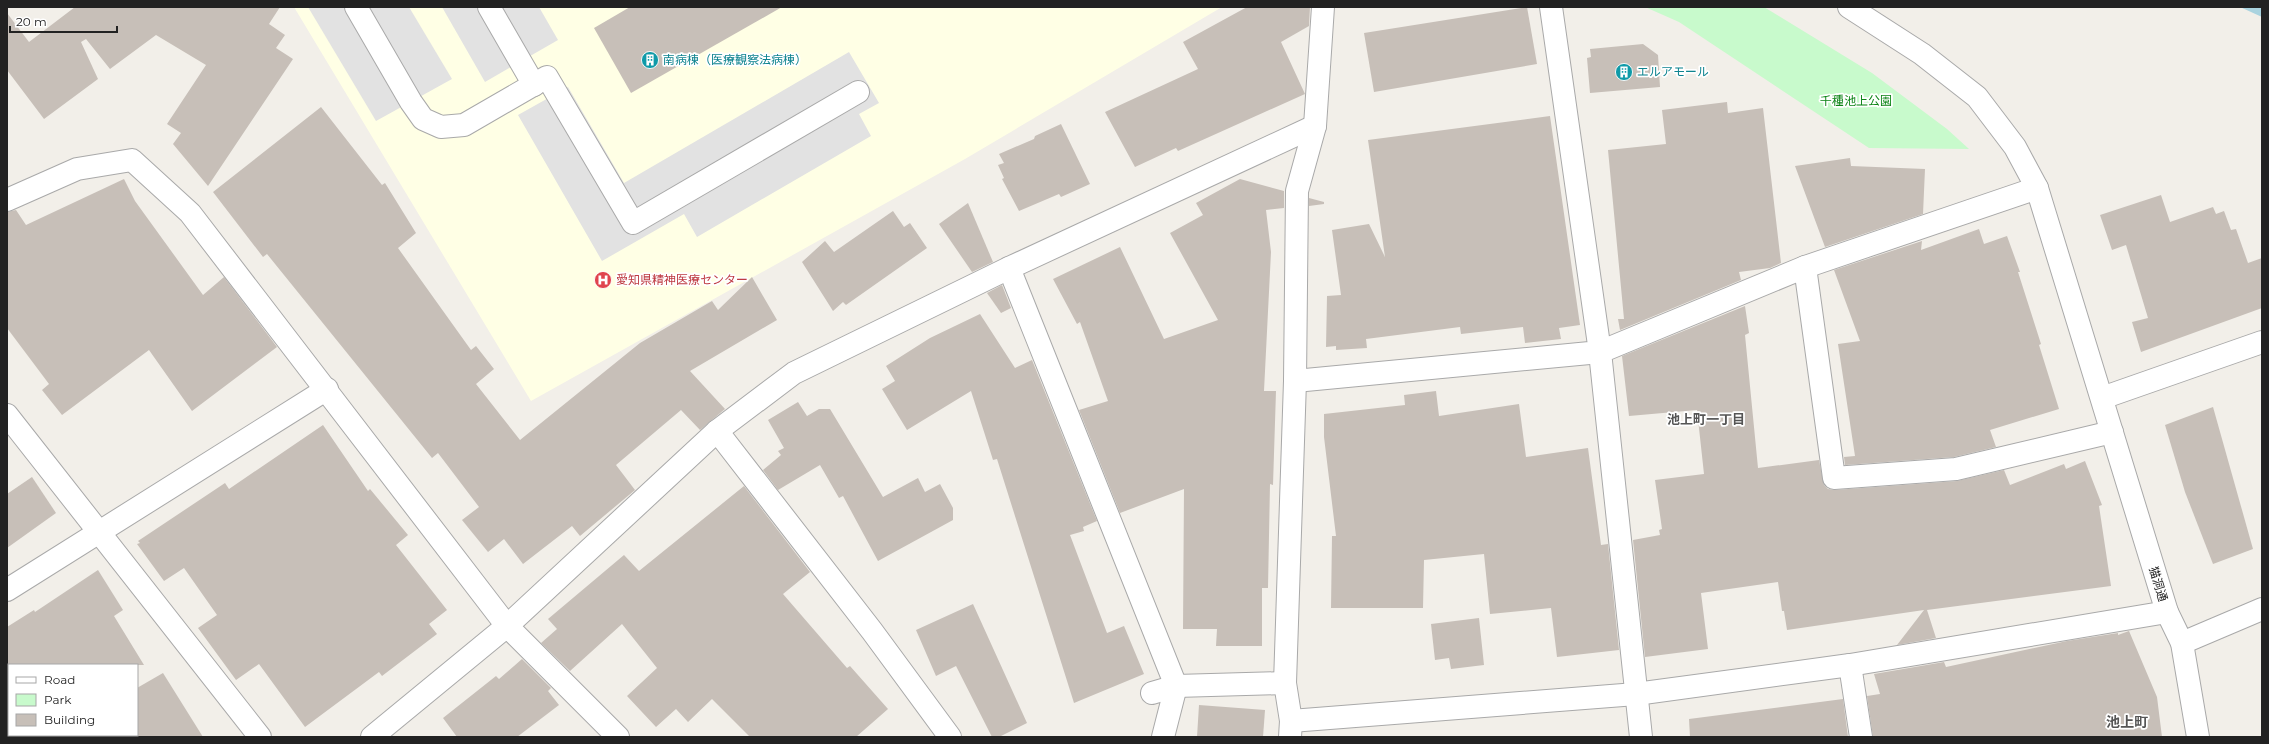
<svg xmlns="http://www.w3.org/2000/svg" width="2269" height="744" viewBox="0 0 2269 744" font-family="Montserrat,'Noto Sans JP',sans-serif">
	<style>
		.education { fill: #ffffe5 }
		.park { fill: #c8facc }
		.parking { fill: #e2e2e2 }
		.water { fill: #aad3df }
		.building { fill: #c7bfb8 }
		.lines { fill: none; stroke-linecap: round; stroke-linejoin: round }
		.minor-casing { stroke: #a9a9a9; stroke-width: 24 }
		.minor { stroke: #fff; stroke-width: 22 }
		.labels { text-anchor: middle; stroke-width: 3.5; stroke-linejoin: round; paint-order: stroke }
		.culture-label { font-size: 12px; fill: #0d838f; stroke: #fff; text-anchor: start }
		.park-label { font-size: 12px; fill: #0c8416; stroke: #fff }
		.health-label { font-size: 12px; fill: #be3a42; stroke: #fff; text-anchor: start }
		.street-label { font-size: 12px; fill: #222; stroke: #fff }
		.neighbourhood-label { font-size: 13px; font-weight: bold; fill: #555; stroke: #fff }
		.quarter-label { font-size: 14px; font-weight: bold; fill: #555; stroke: #fff }
	</style>
	<rect width="100%" height="100%" fill="#f2efe9"/>
	<path class="education" d="M 294,7 L 1222,7 L 965,159 L 531,401 Z"/>
	<path class="park" d="M 1645,7 L 1764,7 L 1872,73 L 1947,129 L 1969,149 L 1869,148 L 1679,22 Z"/>
	<g class="parking">
		<path d="M 308,7 L 409,7 L 452,79 L 376,121 Z"/>
		<path d="M 442,7 L 539,7 L 558,40 L 485,82 Z"/>
		<path d="M 849,52 L 879,103 L 859,114 L 871,136 L 697,237 L 684,214 L 602,261 L 518,115 L 568,87 L 624,183 Z"/>
	</g>
	<path class="water" d="M 2240,7 L 2262,7 L 2262,17 Z"/>
	<g class="building">
		<path d="M 75,7 L 280,7 L 269,24 L 285,35 L 276,48 L 293,59 L 208,186 L 173,144 L 181,133 L 167,124 L 206,65 L 156,35 L 110,69 L 86,39 L 81,42 L 98,79 L 44,119 L 7,70 L 7,13 L 29,42 Z"/>
		<path d="M 630,7 L 782,7 L 631,93 L 594,28 Z"/>
		<path d="M 1247,7 L 1310,7 L 1309,26 L 1281,42 L 1305,94 L 1178,151 L 1176,148 L 1135,167 L 1105,112 L 1198,69 L 1183,42 Z"/>
		<path d="M 1527,7 L 1537,64 L 1374,92 L 1364,33 Z"/>
		<path d="M 1643,44 L 1658,55 L 1660,87 L 1590,93 L 1587,58 L 1591,57 L 1590,49 Z"/>
		<path d="M 1727,102 L 1728,113 L 1763,108 L 1781,263 L 1770,268 L 1739,272 L 1741,280 L 1620,330 L 1618,319 L 1624,319 L 1608,150 L 1666,144 L 1662,110 Z"/>
		<path d="M 321,107 L 382,185 L 385,183 L 416,233 L 398,248 L 471,350 L 476,346 L 494,369 L 476,384 L 520,440 L 640,343 L 712,301 L 718,310 L 752,277 L 777,320 L 690,371 L 725,409 L 700,430 L 681,410 L 616,465 L 635,490 L 580,536 L 572,526 L 523,564 L 504,539 L 488,552 L 462,520 L 479,507 L 438,453 L 432,458 L 267,254 L 263,257 L 213,192 Z"/>
		<path d="M 1550,116 L 1580,325 L 1559,328 L 1561,339 L 1525,343 L 1523,327 L 1461,334 L 1460,327 L 1366,339 L 1367,348 L 1336,350 L 1336,346 L 1326,347 L 1327,296 L 1341,295 L 1332,230 L 1369,224 L 1385,257 L 1368,140 Z"/>
		<path d="M 1061,124 L 1090,184 L 1061,197 L 1059,194 L 1019,211 L 1002,179 L 1004,178 L 998,165 L 1004,163 L 999,154 L 1034,139 L 1035,136 Z"/>
		<path d="M 1850,158 L 1851,166 L 1925,169 L 1923,214 L 1825,247 L 1795,166 Z"/>
		<path d="M 124,179 L 135,201 L 203,295 L 224,277 L 277,347 L 192,411 L 149,350 L 62,415 L 42,390 L 49,384 L 7,328 L 7,212 L 16,210 L 26,225 Z"/>
		<path d="M 1240,179 L 1284,191 L 1284,208 L 1266,210 L 1271,252 L 1264,391 L 1276,391 L 1273,485 L 1270,484 L 1268,588 L 1262,588 L 1262,646 L 1216,646 L 1217,629 L 1183,629 L 1184,489 L 1120,513 L 1079,410 L 1108,401 L 1080,322 L 1077,324 L 1053,279 L 1120,247 L 1164,339 L 1218,320 L 1170,233 L 1203,215 L 1196,203 Z"/>
		<path d="M 2161,195 L 2170,222 L 2213,207 L 2216,214 L 2224,211 L 2231,230 L 2236,229 L 2248,263 L 2262,258 L 2262,308 L 2141,352 L 2132,322 L 2148,318 L 2126,245 L 2112,250 L 2100,215 Z"/>
		<path d="M 1309,198 L 1324,202 L 1324,204 L 1309,206 Z"/>
		<path d="M 968,203 L 993,262 L 972,272 L 939,224 Z"/>
		<path d="M 893,211 L 904,227 L 910,223 L 927,248 L 846,305 L 843,302 L 833,311 L 802,262 L 825,241 L 834,252 Z"/>
		<path d="M 1979,229 L 1984,244 L 2007,236 L 2020,272 L 2018,272 L 2041,344 L 2039,345 L 2059,409 L 1990,430 L 1996,447 L 1954,457 L 1845,465 L 1844,457 L 1855,456 L 1838,344 L 1860,341 L 1834,270 L 1922,241 L 1921,250 Z"/>
		<path d="M 1002,285 L 1011,308 L 1001,313 L 987,293 Z"/>
		<path d="M 1745,306 L 1749,333 L 1745,335 L 1758,468 L 1819,460 L 1824,485 L 1828,489 L 1835,490 L 1957,481 L 2004,470 L 2010,485 L 2064,464 L 2066,469 L 2085,461 L 2102,505 L 2099,506 L 2111,586 L 1927,610 L 1936,638 L 1897,645 L 1924,610 L 1787,630 L 1784,611 L 1782,611 L 1778,582 L 1701,593 L 1708,649 L 1645,657 L 1633,540 L 1660,535 L 1659,530 L 1662,529 L 1655,480 L 1704,474 L 1697,410 L 1629,416 L 1622,356 Z"/>
		<path d="M 980,314 L 1015,368 L 1032,360 L 1097,521 L 1083,527 L 1084,531 L 1070,535 L 1107,633 L 1124,626 L 1144,674 L 1074,703 L 997,459 L 993,460 L 971,391 L 907,430 L 882,389 L 895,381 L 886,366 L 930,338 Z"/>
		<path d="M 1436,391 L 1439,416 L 1519,404 L 1526,457 L 1588,448 L 1601,545 L 1608,544 L 1619,650 L 1557,657 L 1551,608 L 1490,614 L 1484,554 L 1424,560 L 1423,608 L 1331,608 L 1332,536 L 1336,536 L 1324,437 L 1324,414 L 1405,405 L 1404,395 Z"/>
		<path d="M 798,402 L 807,416 L 819,409 L 830,409 L 883,497 L 918,478 L 925,492 L 940,484 L 953,508 L 953,520 L 878,561 L 843,496 L 839,498 L 820,465 L 778,490 L 763,470 L 781,455 L 778,451 L 784,448 L 768,420 Z"/>
		<path d="M 2213,407 L 2253,549 L 2213,564 L 2185,492 L 2165,425 Z"/>
		<path d="M 323,425 L 368,491 L 370,489 L 408,535 L 396,545 L 447,610 L 429,624 L 437,634 L 382,676 L 379,672 L 305,727 L 259,664 L 236,680 L 198,628 L 217,615 L 184,568 L 164,581 L 137,544 L 140,543 L 138,541 L 225,483 L 229,489 Z"/>
		<path d="M 32,477 L 56,513 L 7,548 L 7,494 Z"/>
		<path d="M 744,486 L 810,572 L 783,594 L 847,668 L 850,666 L 888,709 L 856,737 L 750,737 L 712,699 L 688,722 L 676,709 L 656,727 L 627,696 L 657,668 L 622,624 L 570,671 L 541,643 L 557,629 L 548,619 L 624,555 L 639,571 Z"/>
		<path d="M 98,570 L 123,610 L 114,616 L 144,665 L 7,665 L 7,627 L 34,610 L 35,612 Z"/>
		<path d="M 973,604 L 1027,723 L 999,737 L 992,737 L 956,666 L 936,676 L 916,630 Z"/>
		<path d="M 1479,618 L 1484,665 L 1451,669 L 1449,658 L 1435,660 L 1431,624 Z"/>
		<path d="M 2129,631 L 2157,697 L 2162,737 L 1873,737 L 1867,696 L 1880,694 L 1874,674 L 1944,662 L 1946,667 L 2067,641 L 2118,633 L 2118,635 Z"/>
		<path d="M 522,659 L 551,688 L 548,691 L 559,705 L 517,737 L 457,737 L 443,718 L 496,676 L 499,679 Z"/>
		<path d="M 163,673 L 203,737 L 137,737 L 137,688 Z"/>
		<path d="M 1843,699 L 1848,737 L 1690,737 L 1689,719 Z"/>
		<path d="M 1199,705 L 1265,710 L 1263,737 L 1197,737 Z"/>
	</g>
	<g class="lines">
		<g class="minor-casing">
			<g id="minor">
				<path d="M 356,7 L 411,102 L 423,119 L 441,127 L 464,125 L 547,77 L 633,223 L 858,92"/>
				<path d="M 489,7 L 534,85"/>
				<path d="M 1849,7 L 1922,54 L 1977,97 L 2015,147 L 2037,188 L 2167,612 L 2182,643 L 2198,737"/>
				<path d="M 7,200 L 77,169 L 132,160 L 190,213 L 507,626 L 717,431 L 794,373 L 1009,268 L 1315,126"/>
				<path d="M 1805,267 L 2037,188"/>
				<path d="M 1009,268 L 1176,686 L 1163,737"/>
				<path d="M 1295,381 L 1600,352 L 1551,7"/>
				<path d="M 2102,398 L 2262,342"/>
				<path d="M 7,415 L 260,737"/>
				<path d="M 717,431 L 872,631 L 950,737"/>
				<path d="M 7,590 L 327,389"/>
				<path d="M 2182,643 L 2262,609"/>
				<path d="M 1850,665 L 1861,737"/>
				<path d="M 1152,693 L 1176,686 L 1285,683"/>
				<path d="M 1291,721 L 1636,694 L 1850,665 L 2167,612"/>
				<path d="M 372,737 L 507,626 L 618,737"/>
				<path d="M 1290,737 L 1291,721 L 1285,683 L 1295,381 L 1297,191 L 1315,126 L 1323,7"/>
				<path d="M 1641,737 L 1600,352 L 1805,267 L 1834,478 L 1956,469 L 2112,432"/>
			</g>
		</g>
		<use href="#minor" class="minor"/>
	</g>
	<defs>
		<g id="building-disc" transform="scale(0.9)"><circle r="9.5" fill="#0f9aa8" stroke="#fff"/><path d="M-4-6H4V6H1V3H-1V6H-4ZM-2.5-4.3h1.7v1.8h-1.7ZM.8-4.3h1.7v1.8H.8ZM-2.5-1h1.7V.8h-1.7ZM.8-1h1.7V.8H.8Z" fill="#fff"/></g>
		<g id="hospital-disc" transform="scale(0.9)"><circle r="9.5" fill="#e0444e" stroke="#fff"/><path d="M-5-5h3v3.5h4V-5h3V5h-3V1.5h-4V5h-3Z" fill="#fff"/></g>
	</defs>
	<g fill-rule="evenodd">
		<use href="#building-disc" x="650" y="60"/>
		<use href="#building-disc" x="1624" y="72"/>
		<use href="#hospital-disc" x="603" y="280"/>
	</g>
	<g class="labels">
		<g class="culture-label">
			<text x="663" y="64">南病棟（医療観察法病棟）</text>
			<text x="1637" y="76">エルアモール</text>
		</g>
		<g class="park-label">
			<text x="1856" y="105">千種池上公園</text>
		</g>
		<g class="health-label">
			<text x="616" y="284">愛知県精神医療センター</text>
		</g>
		<g class="street-label">
			<text transform="translate(2158 584) rotate(73)" y="4">猫洞通</text>
		</g>
		<g class="neighbourhood-label">
			<text x="1706" y="424">池上町一丁目</text>
		</g>
		<g class="quarter-label">
			<text x="2127" y="727">池上町</text>
		</g>
	</g>
	<rect width="2269" height="744" fill="none" stroke="#222222" stroke-width="16"/>
	<rect x="8" y="664" width="130" height="72" fill="#ffffff" stroke="#a7a7a7"/>
	<rect x="16" y="677" width="20" height="6" fill="#ffffff" stroke="#a7a7a7"/>
	<text x="44" y="684" font-size="12" fill="#222222">Road</text>
	<rect x="16" y="694" width="20" height="12" fill="#c8facc" stroke="#a7a7a7"/>
	<text x="44" y="704" font-size="12" fill="#222222">Park</text>
	<rect x="16" y="714" width="20" height="12" fill="#c7bfb8" stroke="#a7a7a7"/>
	<text x="44" y="724" font-size="12" fill="#222222">Building</text>
	<path d="M10 26v6h107v-6" fill="none" stroke="#222222" stroke-width="2"/>
	<text x="16" y="26" font-size="12" fill="#222222" stroke="#ffffff" stroke-width="3" paint-order="stroke">20 m</text>
</svg>
